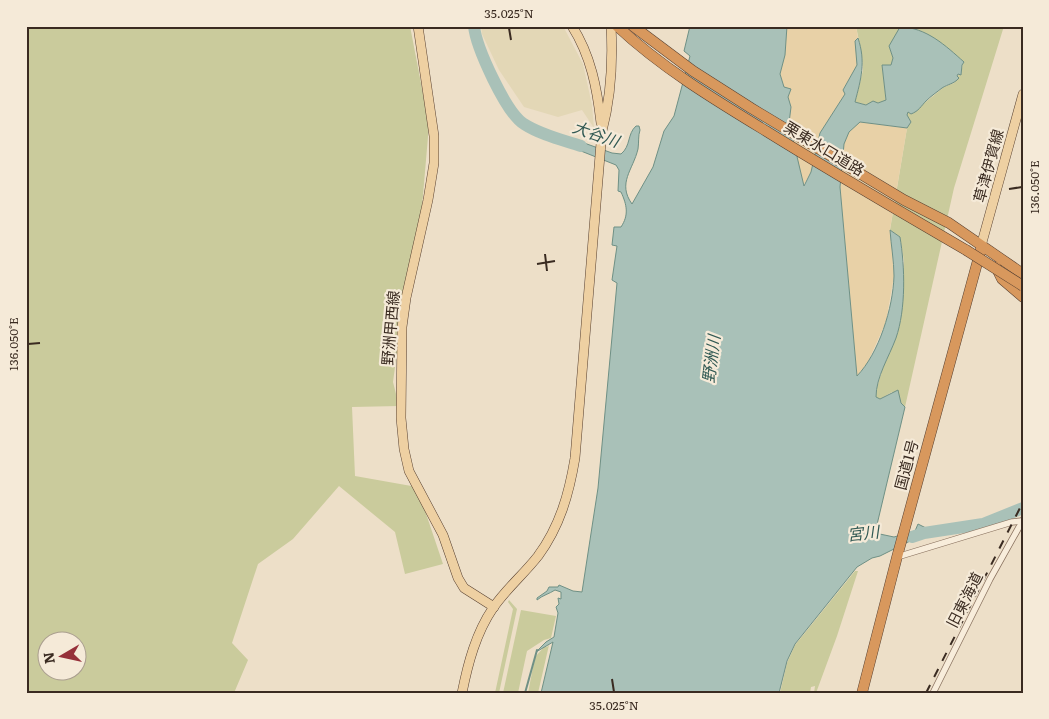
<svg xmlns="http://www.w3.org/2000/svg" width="1049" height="719" viewBox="0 0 1049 719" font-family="Literata,'Noto Sans JP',serif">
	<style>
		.farmland { fill: #e3d7b6 }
		.green { fill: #cacb9c; fill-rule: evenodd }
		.sand { fill: #e8d1a7 }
		.water { fill: #a9c1b8; stroke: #6f9085 }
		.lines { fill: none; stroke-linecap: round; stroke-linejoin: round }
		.stream { stroke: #6f9085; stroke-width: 2 }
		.river { stroke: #a9c1b8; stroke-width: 12 }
		.street-casing { stroke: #89715e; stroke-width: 7 }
		.primary-casing { stroke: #574031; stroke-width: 10 }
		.highway-casing { stroke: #574031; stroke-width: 11 }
		.street { stroke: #f8eddb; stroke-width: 5.5 }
		.primary { stroke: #eed0a2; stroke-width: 9 }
		.highway { stroke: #d8985d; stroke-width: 10 }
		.rail { stroke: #3a2b21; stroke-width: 2; stroke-dasharray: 9 9; stroke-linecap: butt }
		.highway-bridge-casing { stroke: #574031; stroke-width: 11; stroke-linecap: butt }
		.highway-bridge { stroke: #d8985d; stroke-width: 10 }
		.ticks { fill: none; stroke: #3a2b21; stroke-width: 2 }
		.labels { text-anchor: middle; stroke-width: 4.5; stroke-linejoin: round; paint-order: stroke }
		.street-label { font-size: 15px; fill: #3a2b21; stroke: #f5ead8 }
		.water-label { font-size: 16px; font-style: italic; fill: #315953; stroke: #f5ead8 }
		.neatline { fill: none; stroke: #3a2b21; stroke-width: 2 }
		.ticks-label { font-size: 12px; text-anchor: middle; fill: #3a2b21 }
	</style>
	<rect width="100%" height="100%" fill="#eddfc8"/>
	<path class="farmland" d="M 481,26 L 563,26 L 583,64 L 592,105 L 594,128 L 582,110 L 558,117 L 524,107 L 499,70 L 482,34 Z"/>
	<g class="green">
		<path d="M 26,26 L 410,26 L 429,125 L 420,230 L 405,293 L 393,382 L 399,406 L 352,407 L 355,476 L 417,487 L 443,564 L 405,574 L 395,532 L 339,486 L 293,539 L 258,564 L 232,643 L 248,660 L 234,693 L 26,693 ZM 48,642 L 78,642 L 78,672 L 48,672 Z"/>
		<path d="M 856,26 L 1004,26 L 954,188 L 905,407 L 892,392 L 880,399 L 876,397 L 876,391 L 884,364 L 902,286 L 904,261 L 900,237 L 890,230 L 907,128 L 911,122 L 907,115 L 908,111 L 911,114 L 944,87 L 954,83 L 959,74 L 961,75 L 963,62 L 934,38 L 905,27 L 889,46 L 893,58 L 891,66 L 882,65 L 886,101 L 867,105 L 855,102 L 863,70 L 862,56 Z"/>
		<path d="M 855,571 L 858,571 L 837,636 L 816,693 L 814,693 L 815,686 L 811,687 L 810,693 L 780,693 L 787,663 L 795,645 Z"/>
		<path d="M 509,600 L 517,609 L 499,693 L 495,693 L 513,609 L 508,602 Z"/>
		<path d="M 521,610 L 556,616 L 551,638 L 544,640 L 527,651 L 518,693 L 503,693 Z"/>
		<path d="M 549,645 L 538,693 L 528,693 L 535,657 L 545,646 L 547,647 Z"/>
	</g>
	<g class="sand">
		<path d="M 787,26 L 856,26 L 858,38 L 855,41 L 858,65 L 843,89 L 845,94 L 820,133 L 811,172 L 803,186 L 789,123 L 791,107 L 780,74 L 785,55 Z"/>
		<path d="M 859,122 L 907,128 L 890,229 L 894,276 L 886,322 L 867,364 L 857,376 L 840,187 L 844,144 L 849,132 Z"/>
	</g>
	<path class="water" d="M 690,26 L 787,26 L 785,55 L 780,74 L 784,87 L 791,89 L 788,97 L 791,107 L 789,123 L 804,186 L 811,172 L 820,133 L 845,94 L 843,90 L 857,65 L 855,41 L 858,38 C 866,62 861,79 855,102 L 866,105 L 873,101 L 878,103 L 886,100 L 882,65 L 891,65 L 893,58 L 889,46 L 900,27 C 926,27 946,46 964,62 L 962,65 L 961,75 L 958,74 L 957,76 L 959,78 C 954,84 948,84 942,88 C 937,92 931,96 926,101 C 921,106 919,111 911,114 L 908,112 L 907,115 L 911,122 L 907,128 L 860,122 L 849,132 L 844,144 L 840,187 L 857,376 C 879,353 893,308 894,276 C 894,261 891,245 890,230 L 900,237 C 905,267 906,309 896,338 C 889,357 876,377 876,397 L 880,399 L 898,390 L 901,403 L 905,407 L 875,533 L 894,537 L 915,531 L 918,524 L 926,528 L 927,535 L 908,542 L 880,556 L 872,558 L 857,567 L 795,644 L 787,661 L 779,693 L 541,693 L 553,642 L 536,652 L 546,642 L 554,637 L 558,613 L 556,607 L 559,604 L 558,598 L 561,599 L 561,592 L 555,590 C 549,594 543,595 537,600 L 537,598 L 547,591 L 549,587 L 558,587 L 559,585 L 573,591 L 582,592 L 598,488 L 617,283 L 612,280 L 617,246 L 612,245 L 614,227 L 621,227 C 629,215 627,205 621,192 L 618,191 L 619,170 L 616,165 L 571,147 L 571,145 L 565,142 L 566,138 L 572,141 L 573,139 L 612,153 L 621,154 C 631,146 627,134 636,126 L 639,126 L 640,130 C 638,136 639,142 638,149 C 633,170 617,183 632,204 L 653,167 L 664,131 L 674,116 L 690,56 L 684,51 Z"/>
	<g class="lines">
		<path class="stream" d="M 525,693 L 537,650"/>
		<g class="river">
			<path d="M 474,26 C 476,47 506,113 524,124 C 541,135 563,140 581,146"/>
			<path d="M 912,537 L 924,533 L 983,524 L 1023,508"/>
		</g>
		<g class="street-casing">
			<g id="street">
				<path d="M 897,557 L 1012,522 L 1022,521"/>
				<path d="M 933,693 L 990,579 L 1023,520"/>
			</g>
		</g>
		<g class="primary-casing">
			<g id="primary">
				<path d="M 418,26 L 434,136 L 434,163 L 428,200 L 406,298 L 402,327 L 401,418 L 404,449 L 409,471 L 443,535 L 458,578 L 464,588 L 494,607"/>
				<path d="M 572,26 C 591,56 597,88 601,123"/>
				<path d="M 981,246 L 1023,94"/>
				<path d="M 462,693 C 468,663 476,633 493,608 C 506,589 524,574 538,556 C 560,526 569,494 575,458 L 602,131 C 611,97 613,61 611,26"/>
			</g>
		</g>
		<g class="highway-casing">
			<g id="highway">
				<path d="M 617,26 C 662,68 715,100 766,131 C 832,172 899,211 966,250"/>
				<path d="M 633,26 L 693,71 L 751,108 L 904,200 L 949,223 L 1023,274"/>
				<path d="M 996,267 L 1002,279 L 1023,297"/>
				<path d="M 862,693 L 897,557 L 981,249"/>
			</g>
		</g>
		<use href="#street" class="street"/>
		<use href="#primary" class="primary"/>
		<use href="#highway" class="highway"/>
		<path class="rail" d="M 926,693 L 1023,502"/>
		<g class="highway-bridge-casing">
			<path id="highway-bridge" d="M 966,250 L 1023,286"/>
		</g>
		<use href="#highway-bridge" class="highway-bridge"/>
	</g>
	<path class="ticks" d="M 509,28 L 511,40M 1009,189 L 1022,187M 545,254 L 547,271M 537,264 L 555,261M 28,344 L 40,343M 612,679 L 614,692"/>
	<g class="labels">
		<g class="street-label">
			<text transform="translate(824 149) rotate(31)" y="5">栗東水口道路</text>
			<text transform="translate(989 166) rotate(-75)" y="5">草津伊賀線</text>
			<text transform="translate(391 328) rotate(-85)" y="5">野洲甲西線</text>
			<text transform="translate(907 465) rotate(-75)" y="5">国道1号</text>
			<text transform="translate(965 600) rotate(-63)" y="5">旧東海道</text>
		</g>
		<g class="water-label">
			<text transform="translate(596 134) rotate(19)" y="6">大谷川</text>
			<text transform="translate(711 359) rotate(-83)" y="6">野洲川</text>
			<text transform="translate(863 533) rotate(-6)" y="6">宮川</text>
		</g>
	</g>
	<rect width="1049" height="719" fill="none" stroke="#f5ead8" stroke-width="55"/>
	<g transform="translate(62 656) rotate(261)"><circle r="24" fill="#f5ead8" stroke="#aa9e8f"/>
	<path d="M0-4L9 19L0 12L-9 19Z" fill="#963039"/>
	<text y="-8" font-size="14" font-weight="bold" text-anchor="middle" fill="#3a2b21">N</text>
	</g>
	<rect x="28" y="28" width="994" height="664" class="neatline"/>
	<g class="ticks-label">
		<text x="509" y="18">35.025°N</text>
		<text transform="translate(1035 187) rotate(-90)" y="4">136.050°E</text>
		<text transform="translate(14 344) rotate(-90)" y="4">136.050°E</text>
		<text x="614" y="710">35.025°N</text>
	</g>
</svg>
